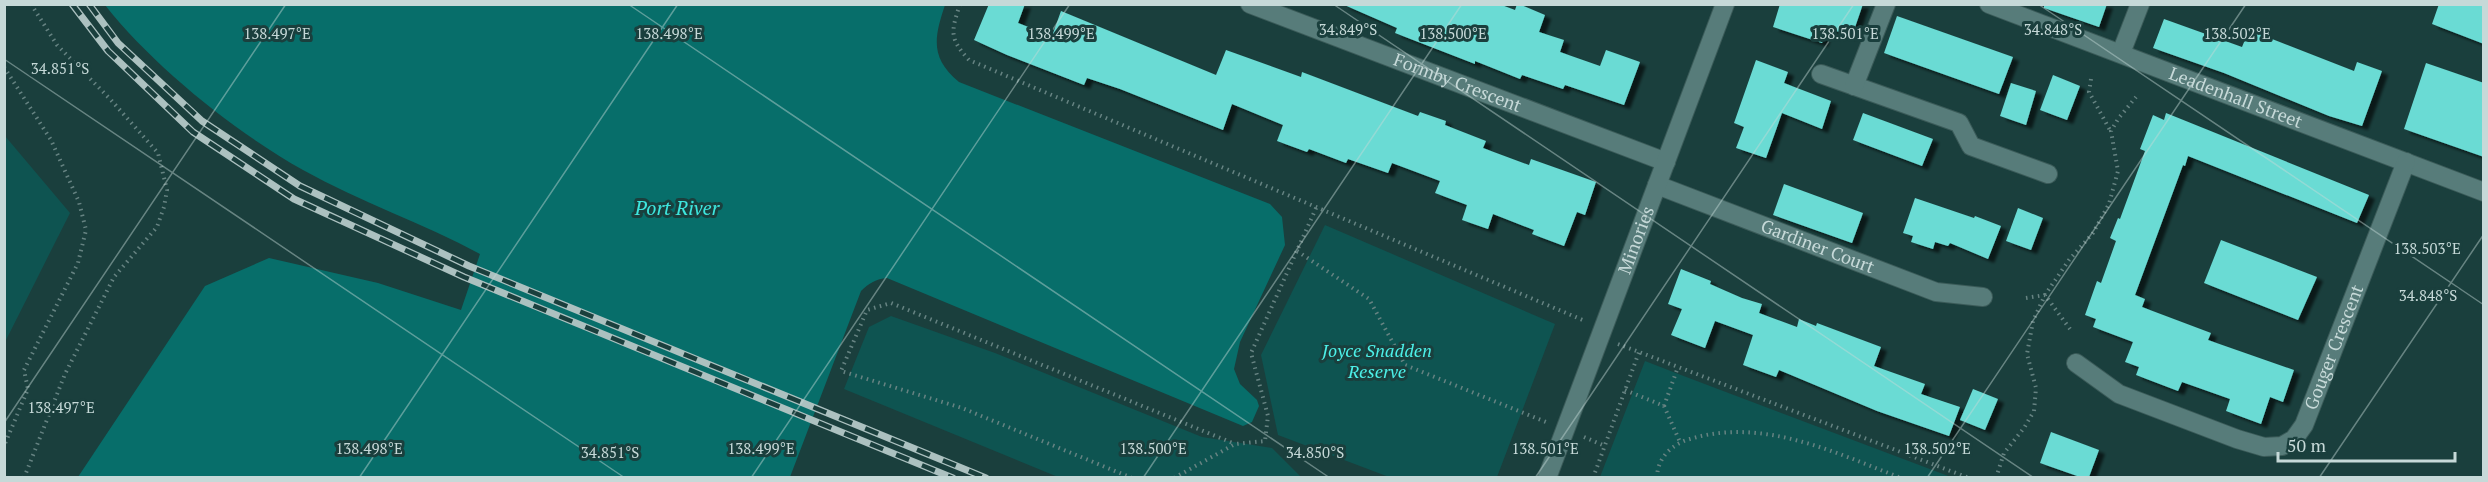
<svg xmlns="http://www.w3.org/2000/svg" width="2488" height="482" viewBox="0 0 2488 482" font-family="'PT Serif',serif">
	<style>
		.green { fill: #0e5451 }
		.water { fill: #076e6a }
		.building { fill: #6bdbd4; filter: url(#shadow) }
		.lines { fill: none; stroke-linecap: round; stroke-linejoin: round }
		.minor-casing { stroke: #3b5b59; stroke-width: 20 }
		.path { stroke: #668382; stroke-width: 4; stroke-dasharray: 1.5 4.5; stroke-linecap: butt }
		.minor { stroke: #577c7a; stroke-width: 18 }
		.rail-casing { stroke: #acc1c0; stroke-width: 7 }
		.rail { stroke: #1a3f3d; stroke-width: 4.5; stroke-dasharray: 14; stroke-linecap: butt }
		.ticks { fill: none; stroke: #c6d9d8; stroke-width: 1.5; stroke-opacity: 0.45 }
		.labels { text-anchor: middle; stroke-width: 6; stroke-linejoin: round; paint-order: stroke }
		.street-label { font-size: 18px; fill: #c6d9d8; stroke: #1a3f3d }
		.park-label { font-size: 18px; font-style: italic; fill: #4cf0e8; stroke: #1a3f3d }
		.water-label { font-size: 20px; font-style: italic; fill: #3de6de; stroke: #1a3f3d }
		.ticks-label { font-size: 15px; text-anchor: middle; fill: #c6d9d8; stroke: #1a3f3d; stroke-width: 6; stroke-linejoin: round; paint-order: stroke }
	</style>
	<defs>
		<filter id="shadow"><feDropShadow dx="6" dy="4" stdDeviation="1.5" flood-color="#0009"/></filter>
	</defs>
	<rect width="100%" height="100%" fill="#1a3f3d"/>
	<g class="green">
		<path d="M 5,136 L 70,213 L 5,342 Z"/>
		<path d="M 1325,225 L 1555,324 L 1497,477 L 1389,477 L 1278,435 L 1261,355 Z"/>
		<path d="M 891,316 L 995,353 L 1202,437 L 1272,448 L 1301,477 L 1058,477 L 844,389 L 869,327 Z"/>
		<path d="M 1645,361 L 1681,375 L 1951,477 L 1600,477 Z"/>
	</g>
	<path class="water" d="M 105,5 L 945,5 C 934,38 930,58 959,82 L 1270,204 L 1282,217 L 1285,245 L 1240,342 L 1234,369 L 1240,384 L 1257,400 L 1259,406 L 1252,422 L 1243,426 L 887,278 C 876,279 869,283 861,291 L 790,477 L 78,477 L 205,286 L 269,258 L 378,283 L 461,310 L 480,254 C 423,223 360,202 303,170 C 235,132 153,66 105,5 Z"/>
	<g class="building">
		<path d="M 989,4 L 1025,4 L 1018,23 L 1052,36 L 1061,11 L 1216,75 L 1226,50 L 1301,77 L 1302,72 L 1418,116 L 1420,112 L 1446,121 L 1445,125 L 1486,141 L 1483,148 L 1529,165 L 1531,159 L 1596,182 L 1585,215 L 1577,212 L 1564,246 L 1532,234 L 1534,230 L 1493,214 L 1488,229 L 1462,220 L 1467,205 L 1435,193 L 1440,181 L 1392,163 L 1388,173 L 1348,159 L 1346,163 L 1309,149 L 1307,152 L 1277,141 L 1283,125 L 1232,104 L 1223,130 L 1120,89 L 1087,78 L 1084,85 L 1007,55 L 974,40 Z"/>
		<path d="M 1342,4 L 1499,4 L 1515,10 L 1517,4 L 1519,4 L 1545,15 L 1539,32 L 1564,40 L 1560,52 L 1600,66 L 1606,50 L 1640,62 L 1624,105 L 1565,85 L 1563,89 L 1522,75 L 1520,79 L 1475,61 L 1475,64 L 1395,33 L 1397,28 Z"/>
		<path d="M 1780,4 L 1863,4 L 1852,36 L 1827,28 L 1822,43 L 1773,27 Z"/>
		<path d="M 2044,4 L 2107,4 L 2099,27 L 2044,8 Z"/>
		<path d="M 2439,4 L 2484,4 L 2484,44 L 2432,24 Z"/>
		<path d="M 1897,16 L 2013,57 L 1999,94 L 1884,53 Z"/>
		<path d="M 2164,19 L 2242,47 L 2249,30 L 2354,71 L 2357,62 L 2382,71 L 2362,126 L 2329,116 L 2224,73 L 2153,48 Z"/>
		<path d="M 1756,60 L 1788,72 L 1784,83 L 1831,101 L 1822,129 L 1782,113 L 1766,158 L 1736,148 L 1744,127 L 1734,123 Z"/>
		<path d="M 2426,63 L 2484,83 L 2484,157 L 2404,129 Z"/>
		<path d="M 2053,75 L 2080,86 L 2067,120 L 2040,110 Z"/>
		<path d="M 2011,83 L 2036,91 L 2026,125 L 2000,116 Z"/>
		<path d="M 1863,113 L 1933,139 L 1922,166 L 1853,140 Z"/>
		<path d="M 2166,113 L 2369,195 L 2357,223 L 2188,156 L 2185,166 L 2183,165 L 2135,295 L 2145,299 L 2142,307 L 2211,333 L 2208,340 L 2294,370 L 2283,402 L 2270,397 L 2261,424 L 2226,411 L 2230,399 L 2182,382 L 2178,391 L 2136,375 L 2139,367 L 2125,362 L 2133,342 L 2093,327 L 2096,319 L 2085,315 L 2097,281 L 2101,283 L 2116,241 L 2110,238 L 2118,218 L 2120,219 L 2145,151 L 2140,149 L 2153,115 L 2164,120 Z"/>
		<path d="M 1784,184 L 1863,213 L 1852,243 L 1773,215 Z"/>
		<path d="M 1915,198 L 1974,218 L 1975,216 L 2001,226 L 1988,259 L 1950,243 L 1948,246 L 1935,242 L 1933,249 L 1911,242 L 1913,236 L 1903,233 Z"/>
		<path d="M 2018,208 L 2043,218 L 2031,250 L 2006,241 Z"/>
		<path d="M 2221,240 L 2317,277 L 2298,320 L 2204,283 Z"/>
		<path d="M 1681,269 L 1711,281 L 1710,284 L 1742,298 L 1762,304 L 1759,313 L 1797,327 L 1799,319 L 1816,326 L 1817,323 L 1881,347 L 1874,366 L 1925,384 L 1921,394 L 1960,407 L 1949,436 L 1877,411 L 1779,370 L 1776,377 L 1743,365 L 1753,335 L 1715,321 L 1705,348 L 1671,335 L 1682,309 L 1668,304 Z"/>
		<path d="M 1973,389 L 1998,399 L 1985,430 L 1960,420 Z"/>
		<path d="M 2051,432 L 2099,450 L 2089,477 L 2080,477 L 2040,463 Z"/>
	</g>
	<g class="lines">
		<g class="minor-casing">
			<g id="minor">
				<path id="s1" d="M 1250,4 L 1666,162"/>
				<path id="s2" d="M 1989,4 L 2484,192"/>
				<path d="M 2121,53 L 2140,4"/>
				<path d="M 1821,74 L 1959,123 L 1971,146 L 2048,174"/>
				<path d="M 1854,86 L 1886,4"/>
				<path id="s3" d="M 1657,185 L 1936,292 L 1983,297"/>
				<path id="s4" d="M 2076,363 L 2119,394 L 2237,439 L 2264,447 L 2282,446 L 2294,439 L 2304,425 L 2406,162"/>
				<path id="s5" d="M 1547,478 L 1725,4"/>
			</g>
		</g>
		<g class="path">
			<path d="M 960,4 C 951,32 949,38 969,60 L 1585,321"/>
			<path d="M 4,67 L 51,140 L 79,202 L 86,230 L 78,263 L 24,370 L 28,389 L 4,446"/>
			<path d="M 2091,79 L 2089,92 L 2111,132"/>
			<path d="M 1297,251 L 1369,299 L 1405,365 L 1546,422"/>
			<path d="M 2026,298 L 2045,295 L 2070,329"/>
			<path d="M 1618,344 L 1969,478"/>
			<path d="M 1625,390 L 1664,406 L 1680,442"/>
			<path d="M 1664,406 L 1678,367"/>
			<path d="M 1584,437 L 1605,446"/>
			<path d="M 24,478 L 65,374 L 114,277 L 157,227 L 164,207 L 167,190 L 158,153 L 111,100 L 57,45 L 31,4"/>
			<path d="M 1132,478 L 962,408 L 841,371 L 867,310 L 891,303 L 1235,444"/>
			<path d="M 1174,478 L 1235,444 L 1265,441 L 1268,416 L 1251,353 L 1317,206"/>
			<path d="M 1593,478 L 1639,352"/>
			<path d="M 1657,478 C 1657,458 1672,444 1690,439 C 1762,417 1834,452 1901,478"/>
			<path d="M 1996,478 L 2004,453 L 2024,428 L 2034,411 L 2036,388 L 2027,354 L 2033,321 L 2045,295 L 2069,260 L 2093,233 L 2109,204 L 2118,171 L 2111,131 L 2118,119 L 2136,97"/>
		</g>
		<use href="#minor" class="minor"/>
		<g class="rail-casing">
			<g id="rail">
				<path d="M 72,4 L 108,51 L 193,132 L 294,199 L 464,277 L 953,478"/>
				<path d="M 89,4 L 118,43 L 202,121 L 300,186 L 469,266 L 986,478"/>
			</g>
		</g>
		<use href="#rail" class="rail"/>
	</g>
	<path class="ticks" d="M 628,4 L 1330,478M 1333,4 L 2034,478M 2038,4 L 2484,305M 4,59 L 625,478M 4,423 L 286,4M 359,478 L 678,4M 751,478 L 1070,4M 1143,478 L 1462,4M 1535,478 L 1854,4M 1927,478 L 2246,4M 2319,478 L 2484,234"/>
	<g class="labels">
		<g class="street-label">
			<text dy="6" stroke="none"><textPath href="#s1" startOffset="222">Formby Crescent</textPath></text>
			<text dy="6" stroke="none"><textPath href="#s2" startOffset="264">Leadenhall Street</textPath></text>
			<text dy="6" stroke="none"><textPath href="#s5" startOffset="254">Minories</textPath></text>
			<text dy="6" stroke="none"><textPath href="#s3" startOffset="172">Gardiner Court</textPath></text>
			<text dy="6" stroke="none"><textPath href="#s4" startOffset="340">Gouger Crescent</textPath></text>
		</g>
		<g class="park-label">
			<text x="1377" y="357">Joyce Snadden<tspan x="1377" dy="21">Reserve</tspan></text>
		</g>
		<g class="water-label">
			<text x="677" y="215">Port River</text>
		</g>
	</g>
	<g class="ticks-label">
		<text x="1348" y="35">34.849°S</text>
		<text x="2053" y="35">34.848°S</text>
		<text x="669" y="39">138.498°E</text>
		<text x="1061" y="39">138.499°E</text>
		<text x="1453" y="39">138.500°E</text>
		<text x="1845" y="39">138.501°E</text>
		<text x="2237" y="39">138.502°E</text>
		<text x="277" y="39">138.497°E</text>
		<text x="60" y="74">34.851°S</text>
		<text x="2427" y="254">138.503°E</text>
		<text x="2428" y="301">34.848°S</text>
		<text x="61" y="413">138.497°E</text>
		<text x="369" y="454">138.498°E</text>
		<text x="761" y="454">138.499°E</text>
		<text x="1153" y="454">138.500°E</text>
		<text x="1545" y="454">138.501°E</text>
		<text x="1937" y="454">138.502°E</text>
		<text x="610" y="458">34.851°S</text>
		<text x="1315" y="458">34.850°S</text>
	</g>
	<rect width="2488" height="482" fill="none" stroke="#c6d9d8" stroke-width="12"/>
	<path d="M2278 452v9h177v-9" fill="none" stroke="#c6d9d8" stroke-width="3"/>
	<text x="2287" y="452" font-size="18" fill="#c6d9d8" stroke="#1a3f3d" stroke-width="4.5" paint-order="stroke">50 m</text>
</svg>
